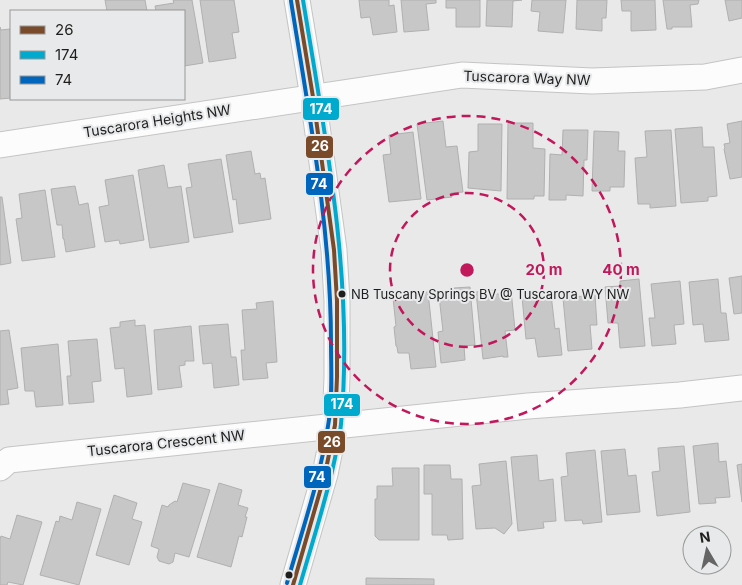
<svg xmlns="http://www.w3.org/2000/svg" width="742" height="585" viewBox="0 0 742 585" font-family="Inter,sans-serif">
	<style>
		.building { fill: #c7c7c7; stroke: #b1b0b0 }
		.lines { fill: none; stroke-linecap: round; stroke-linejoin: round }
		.minor-casing { stroke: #c4c4c4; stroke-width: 27 }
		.minor { stroke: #fcfcfc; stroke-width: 25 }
		.bus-1-casing { stroke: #e8e9ea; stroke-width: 8 }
		.bus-2-casing { stroke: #e8e9ea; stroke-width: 8 }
		.bus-3-casing { stroke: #e8e9ea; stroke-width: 8 }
		.bus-1 { stroke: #7a4b2a; stroke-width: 4 }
		.bus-2 { stroke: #00a9ce; stroke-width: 4 }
		.bus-3 { stroke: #0065bd; stroke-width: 4 }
		.ring { fill: none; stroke: #c2185b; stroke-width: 2.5; stroke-dasharray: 9 6 }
		.bus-dot { fill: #1e1e1e; stroke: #e8e9ea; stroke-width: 2 }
		.labels { text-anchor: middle; stroke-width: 4; stroke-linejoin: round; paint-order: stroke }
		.bus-label { font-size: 13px; fill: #1e1e1e; stroke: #e8e9ea; text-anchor: start }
		.street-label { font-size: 14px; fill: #1e1e1e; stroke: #e8e9ea }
		.centre { fill: #c2185b; stroke: #e8e9ea; stroke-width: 2.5 }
		.ring-label { font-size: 15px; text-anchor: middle; font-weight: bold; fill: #c2185b; stroke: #e8e9ea; stroke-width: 4; stroke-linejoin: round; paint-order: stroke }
		.line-badge { stroke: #e8e9ea; stroke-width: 2 }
		.badge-label { font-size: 14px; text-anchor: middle; font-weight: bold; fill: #fff }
	</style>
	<rect width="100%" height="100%" fill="#e9e9e9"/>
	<g class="building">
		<path d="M 105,0 L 145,0 L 147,11 L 107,11 Z"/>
		<path d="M 173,0 L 192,0 L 203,63 L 184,66 L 184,11 L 156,11 L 155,6 L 174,3 Z"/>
		<path d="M 200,0 L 234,0 L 239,32 L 232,33 L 236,58 L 209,62 Z"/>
		<path d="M 359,0 L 389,0 L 389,6 L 394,5 L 397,32 L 373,35 L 370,17 L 361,18 Z"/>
		<path d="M 401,0 L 436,0 L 436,3 L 426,4 L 429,30 L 404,32 Z"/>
		<path d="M 446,0 L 480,0 L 480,27 L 456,27 L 456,8 L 446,8 Z"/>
		<path d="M 487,0 L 522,0 L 513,1 L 512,27 L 486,26 Z"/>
		<path d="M 532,0 L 566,0 L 563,33 L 538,31 L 540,12 L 531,11 Z"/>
		<path d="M 577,0 L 607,0 L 606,18 L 602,18 L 602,31 L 576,29 Z"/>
		<path d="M 621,0 L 655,0 L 656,30 L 631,31 L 631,11 L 622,11 Z"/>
		<path d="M 663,0 L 699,0 L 698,4 L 690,5 L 692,27 L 672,27 L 672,29 L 667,29 Z"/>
		<path d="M 725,0 L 742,0 L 742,18 L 729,21 Z"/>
		<path d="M 0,27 L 1,30 L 10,29 L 11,36 L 11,98 L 0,99 Z"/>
		<path d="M 443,121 L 446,147 L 457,146 L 463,192 L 451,193 L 452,197 L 427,200 L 417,124 Z"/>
		<path d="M 742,121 L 742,177 L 730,179 L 724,149 L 725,148 L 724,144 L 730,143 L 727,124 Z"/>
		<path d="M 508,123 L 533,123 L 533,148 L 545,149 L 544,196 L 534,196 L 534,199 L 507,199 Z"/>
		<path d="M 478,124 L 502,124 L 501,191 L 468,188 L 469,152 L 478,151 Z"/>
		<path d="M 702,127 L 703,147 L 714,147 L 717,196 L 708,197 L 708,201 L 681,203 L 675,129 Z"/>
		<path d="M 563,130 L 588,130 L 587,160 L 584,160 L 583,196 L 566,195 L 566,200 L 549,200 L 550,154 L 562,155 Z"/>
		<path d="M 671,130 L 676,206 L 650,208 L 650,204 L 638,204 L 635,158 L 647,157 L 645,131 Z"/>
		<path d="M 594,131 L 619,132 L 618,151 L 625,151 L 624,187 L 610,187 L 610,191 L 592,191 Z"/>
		<path d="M 413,132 L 421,199 L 389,202 L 383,155 L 391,154 L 389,135 Z"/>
		<path d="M 251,151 L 255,174 L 260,173 L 261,179 L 265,178 L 271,219 L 239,224 L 236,199 L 233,200 L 226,155 Z"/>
		<path d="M 221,159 L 233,232 L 194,238 L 186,188 L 192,187 L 188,164 Z"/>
		<path d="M 164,165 L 168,188 L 181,186 L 189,242 L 150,248 L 138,170 Z"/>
		<path d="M 133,175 L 144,240 L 120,244 L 119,240 L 105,242 L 99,207 L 109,205 L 105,180 Z"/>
		<path d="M 75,186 L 79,205 L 88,203 L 95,247 L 66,252 L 64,239 L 63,239 L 62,225 L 57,225 L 51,189 Z"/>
		<path d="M 45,190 L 55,257 L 22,261 L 16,219 L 22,218 L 19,194 Z"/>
		<path d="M 0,197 L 2,197 L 11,263 L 0,265 Z"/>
		<path d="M 742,276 L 742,313 L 734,314 L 729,278 Z"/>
		<path d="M 639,279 L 645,346 L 620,348 L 618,323 L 608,323 L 605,287 L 620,286 L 620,281 Z"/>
		<path d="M 718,279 L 721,313 L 726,313 L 729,340 L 705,342 L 703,324 L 693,325 L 689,282 Z"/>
		<path d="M 680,281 L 684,324 L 674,325 L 676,344 L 652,346 L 649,318 L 655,318 L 651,284 Z"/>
		<path d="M 470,287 L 475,345 L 464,346 L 465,360 L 441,363 L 438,332 L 443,331 L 439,296 L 455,294 L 454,288 Z"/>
		<path d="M 495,290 L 495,294 L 500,294 L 500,292 L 511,290 L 515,330 L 505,331 L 508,357 L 503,357 L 503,356 L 483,359 L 476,292 Z"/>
		<path d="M 428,292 L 436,367 L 411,369 L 409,353 L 398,353 L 397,347 L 396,346 L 394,327 L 396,326 L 393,298 L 393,295 Z"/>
		<path d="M 551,294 L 555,329 L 559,328 L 562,355 L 538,357 L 535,338 L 526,339 L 522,297 Z"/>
		<path d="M 595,295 L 597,325 L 590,325 L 592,349 L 568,351 L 563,298 Z"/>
		<path d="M 273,301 L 277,362 L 266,363 L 268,378 L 243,380 L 241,350 L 245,350 L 242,310 L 257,309 L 256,303 Z"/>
		<path d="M 135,320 L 135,326 L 145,325 L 152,394 L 127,397 L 124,368 L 115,369 L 110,328 L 120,327 L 120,322 Z"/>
		<path d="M 228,324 L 231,357 L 236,357 L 239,385 L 214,388 L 212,363 L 203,364 L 199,326 Z"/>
		<path d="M 191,326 L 194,361 L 185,361 L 185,365 L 179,366 L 182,387 L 158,390 L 154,330 Z"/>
		<path d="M 9,330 L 18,388 L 7,390 L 9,404 L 0,405 L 0,331 Z"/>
		<path d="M 97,339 L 101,381 L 92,382 L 94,402 L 69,404 L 67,376 L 71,376 L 68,341 Z"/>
		<path d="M 58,344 L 63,405 L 36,407 L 34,391 L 25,391 L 21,348 Z"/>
		<path d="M 718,443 L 719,462 L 726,461 L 730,497 L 715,498 L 716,503 L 699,504 L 693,446 Z"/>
		<path d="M 684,446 L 690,512 L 657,516 L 652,472 L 660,471 L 658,448 Z"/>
		<path d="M 625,449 L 628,476 L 636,475 L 640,512 L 607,515 L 601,451 Z"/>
		<path d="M 595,450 L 602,522 L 583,524 L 582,520 L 565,521 L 561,477 L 568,476 L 566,453 Z"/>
		<path d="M 537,455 L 539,481 L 553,479 L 556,521 L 543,522 L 544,528 L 518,531 L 511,457 Z"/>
		<path d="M 506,461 L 512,524 L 504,534 L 495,528 L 476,529 L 472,486 L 481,485 L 479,464 Z"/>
		<path d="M 742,464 L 742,502 L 737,465 Z"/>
		<path d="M 424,465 L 450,465 L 451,479 L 462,479 L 463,539 L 448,540 L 447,535 L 432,535 L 432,494 L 424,494 Z"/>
		<path d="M 392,468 L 419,468 L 419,540 L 379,540 L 375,536 L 375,499 L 377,499 L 377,486 L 393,486 Z"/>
		<path d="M 183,483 L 210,490 L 189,557 L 175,553 L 173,562 L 169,564 L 159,561 L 157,557 L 159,549 L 151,546 L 162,505 L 168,507 L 169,505 L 175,501 L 177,502 Z"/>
		<path d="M 219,483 L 242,490 L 238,505 L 248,508 L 245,517 L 247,517 L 242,537 L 239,536 L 231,567 L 197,557 Z"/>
		<path d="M 114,495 L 137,503 L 132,519 L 142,522 L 129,565 L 96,555 Z"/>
		<path d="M 77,502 L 101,509 L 79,585 L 40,575 L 56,521 L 59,522 L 60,516 L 72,520 Z"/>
		<path d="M 17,515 L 42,522 L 23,585 L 8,582 L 7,585 L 0,585 L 0,539 L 1,536 L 10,539 Z"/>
		<path d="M 366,578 L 434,579 L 434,585 L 366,585 Z"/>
	</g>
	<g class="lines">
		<g class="minor-casing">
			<g id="minor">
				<path d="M 0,145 L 462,75 L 592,81 L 705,77 L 742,70"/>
				<path d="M 0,468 L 9,460 L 528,406 L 680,395 L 742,388"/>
				<path d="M 293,585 L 325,474 L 335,425 L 337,377 L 337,301 L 334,250 L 313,97 L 297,0"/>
			</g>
		</g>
		<use href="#minor" class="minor"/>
		<g class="bus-1-casing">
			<path id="bus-1" d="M 293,585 L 325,474 L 335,425 L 337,377 L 337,301 L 334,250 L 313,97 L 297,0"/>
		</g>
		<g class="bus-2-casing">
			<path id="bus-2" d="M 300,585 C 312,543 326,501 335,458 C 337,447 340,435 341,424 C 354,282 326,140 303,0"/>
		</g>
		<g class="bus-3-casing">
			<path id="bus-3" d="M 287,583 C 302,531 320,479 328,426 C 333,399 331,370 331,343 C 331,228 309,114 291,1"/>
		</g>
		<use href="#bus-1" class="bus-1"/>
		<use href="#bus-2" class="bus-2"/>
		<use href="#bus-3" class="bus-3"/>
	</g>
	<g class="ring">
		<circle cx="467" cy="270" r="77"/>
		<circle cx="467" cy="270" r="154"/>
	</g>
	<g class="bus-dot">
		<circle cx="342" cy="294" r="4.5"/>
		<circle cx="289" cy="575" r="4.5"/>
	</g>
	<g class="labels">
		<g class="bus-label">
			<text x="351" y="299">NB Tuscany Springs BV @ Tuscarora WY NW</text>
		</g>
		<g class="street-label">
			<text transform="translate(527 78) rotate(2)" y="5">Tuscarora Way NW</text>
			<text transform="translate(157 121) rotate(-9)" y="5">Tuscarora Heights NW</text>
			<text transform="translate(166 443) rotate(-6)" y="5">Tuscarora Crescent NW</text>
		</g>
	</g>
	<circle cx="467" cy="270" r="8" class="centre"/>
	<g class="ring-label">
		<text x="544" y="275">20 m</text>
		<text x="621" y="275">40 m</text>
	</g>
	<g class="line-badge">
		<rect x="302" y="97" width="38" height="24" rx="5" fill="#00a9ce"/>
		<rect x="305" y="135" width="29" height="24" rx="5" fill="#7a4b2a"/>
		<rect x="305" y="172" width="29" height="24" rx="5" fill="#0065bd"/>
		<rect x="323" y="393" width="38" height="24" rx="5" fill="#00a9ce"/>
		<rect x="317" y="430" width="29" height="24" rx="5" fill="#7a4b2a"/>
		<rect x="303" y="465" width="29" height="24" rx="5" fill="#0065bd"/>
	</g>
	<g class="badge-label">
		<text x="321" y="114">174</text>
		<text x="320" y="151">26</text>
		<text x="319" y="189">74</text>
		<text x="342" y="409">174</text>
		<text x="332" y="447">26</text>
		<text x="317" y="482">74</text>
	</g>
	<rect x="10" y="10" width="175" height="90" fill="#e8e9ea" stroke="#979898"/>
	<rect x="20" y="26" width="25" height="8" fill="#7a4b2a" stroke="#979898"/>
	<text x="55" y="35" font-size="15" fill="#1e1e1e">26</text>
	<rect x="20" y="51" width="25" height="8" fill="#00a9ce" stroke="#979898"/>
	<text x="55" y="60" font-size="15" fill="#1e1e1e">174</text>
	<rect x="20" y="76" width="25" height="8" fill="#0065bd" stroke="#979898"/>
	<text x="55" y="85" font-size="15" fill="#1e1e1e">74</text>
	<g transform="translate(707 550) rotate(351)"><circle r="24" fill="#e8e9ea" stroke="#979898"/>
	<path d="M0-4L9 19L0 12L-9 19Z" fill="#656565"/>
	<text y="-8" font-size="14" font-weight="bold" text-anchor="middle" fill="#1e1e1e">N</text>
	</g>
</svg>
